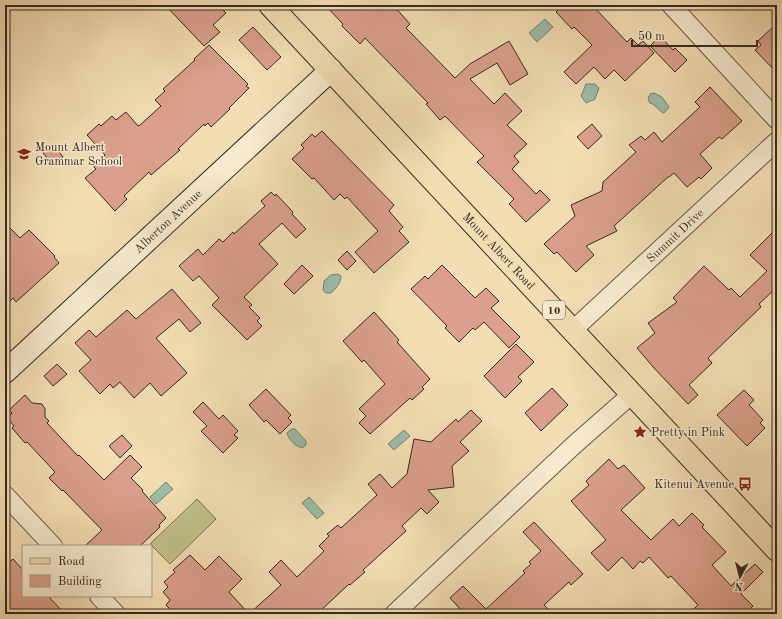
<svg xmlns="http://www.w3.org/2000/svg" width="782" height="619" viewBox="0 0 782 619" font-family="'Old Standard TT',serif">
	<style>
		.green { fill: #c1c089; stroke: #7c7556 }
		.water { fill: #9cbda9; stroke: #738273 }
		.building { fill: #daa08b; stroke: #362a23 }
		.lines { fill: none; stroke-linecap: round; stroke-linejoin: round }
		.minor-casing { stroke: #655747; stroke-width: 20 }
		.secondary-casing { stroke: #362a23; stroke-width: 24 }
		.primary-casing { stroke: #362a23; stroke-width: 24 }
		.minor { stroke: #f7eace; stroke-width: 18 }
		.secondary { stroke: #f7eace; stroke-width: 22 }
		.primary { stroke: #f3deb4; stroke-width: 22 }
		.labels { text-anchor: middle; stroke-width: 3; stroke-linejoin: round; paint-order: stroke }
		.shield { fill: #f7eace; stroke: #706456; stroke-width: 1 }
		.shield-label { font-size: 11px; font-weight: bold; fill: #362a23 }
		.poi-label { font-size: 12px; fill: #362a23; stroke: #f7eace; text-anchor: start }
		.street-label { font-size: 12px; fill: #362a23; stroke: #f7eace }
	</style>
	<rect width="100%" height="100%" fill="#f3deb4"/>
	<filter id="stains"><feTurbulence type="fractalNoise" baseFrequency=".005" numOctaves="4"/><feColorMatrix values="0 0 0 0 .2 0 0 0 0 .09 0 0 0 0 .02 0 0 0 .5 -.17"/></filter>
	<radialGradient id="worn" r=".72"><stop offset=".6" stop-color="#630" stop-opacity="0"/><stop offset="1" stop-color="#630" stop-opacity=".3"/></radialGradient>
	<path class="green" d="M 197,499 L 216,519 L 170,564 L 150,544 Z"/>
	<g class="water">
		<path d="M 545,19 L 553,27 L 537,42 L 529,33 Z"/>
		<path d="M 586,84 L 595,84 L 599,88 L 595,99 L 586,103 L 581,96 Z"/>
		<path d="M 654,93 L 662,97 L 669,107 L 664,113 C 658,111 657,105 650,103 L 648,99 L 650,94 Z"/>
		<path d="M 338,274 L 341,276 C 341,282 336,289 331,293 L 326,293 L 323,290 L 324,281 L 331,275 Z"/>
		<path d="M 292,429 L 295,429 L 306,441 L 306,445 L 302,448 C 296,447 288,439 287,433 Z"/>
		<path d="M 404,430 L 410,436 L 394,450 L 388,444 Z"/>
		<path d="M 166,482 L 173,489 L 156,504 L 150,497 Z"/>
		<path d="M 309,497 L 324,513 L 317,519 L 302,503 Z"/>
	</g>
	<g class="building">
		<path d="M 165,5 L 218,5 L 226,13 L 213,25 L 220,32 L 204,46 Z"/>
		<path d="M 325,5 L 393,5 L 410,24 L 406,28 L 455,78 L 470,64 L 509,41 L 528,74 L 510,85 L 497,63 L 470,79 L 494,104 L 505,93 L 522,111 L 507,125 L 527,144 L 514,156 L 519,162 L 512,169 L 536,194 L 540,190 L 550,200 L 526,222 L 509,204 L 514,199 L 477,162 L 484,156 L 445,116 L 440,120 L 426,104 L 428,103 L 365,38 L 360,44 L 342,26 L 343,24 Z"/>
		<path d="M 563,5 L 592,5 L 627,42 L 631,38 L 638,45 L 643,41 L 654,53 L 625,81 L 614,70 L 605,79 L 594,67 L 576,84 L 564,72 L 592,45 L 574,27 L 572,29 L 556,12 Z"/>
		<path d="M 777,23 L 777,73 L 755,50 L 761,45 L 758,41 Z"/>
		<path d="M 253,27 L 281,57 L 267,70 L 239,40 Z"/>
		<path d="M 660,36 L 673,50 L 675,48 L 687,60 L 675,72 L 650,46 Z"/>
		<path d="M 209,45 L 248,84 L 246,86 L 249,88 L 229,108 L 230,109 L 211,127 L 208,123 L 205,126 L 204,124 L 178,149 L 180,150 L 151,175 L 149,172 L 124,196 L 127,199 L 115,211 L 85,178 L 96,169 L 93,166 L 105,155 L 87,135 L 99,124 L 101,126 L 112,116 L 116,120 L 126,112 L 138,126 L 140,125 L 161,106 L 155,100 L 165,91 L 163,89 L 195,60 L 194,59 Z"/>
		<path d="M 710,87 L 742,121 L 722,139 L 719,137 L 700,154 L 712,168 L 701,179 L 699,177 L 687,187 L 674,173 L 669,177 L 668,177 L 614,226 L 617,231 L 586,246 L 594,255 L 576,272 L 557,252 L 554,254 L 544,244 L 575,216 L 571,205 L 602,191 L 603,182 L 636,152 L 629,145 L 641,136 L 645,140 L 654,132 L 662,142 L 700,107 L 695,102 Z"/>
		<path d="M 592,124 L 602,136 L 588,149 L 577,137 Z"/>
		<path d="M 322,131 L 394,205 L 389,211 L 403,227 L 399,231 L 409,242 L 374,273 L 355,252 L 378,231 L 347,197 L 345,199 L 340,194 L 334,200 L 314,178 L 312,179 L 292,159 L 304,148 L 301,145 L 312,134 L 315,137 Z"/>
		<path d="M 53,144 L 63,157 L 53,165 L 43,153 Z"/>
		<path d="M 271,192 L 275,196 L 276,194 L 293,212 L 292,214 L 306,229 L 296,238 L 282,223 L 259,244 L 278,264 L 244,297 L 252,305 L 249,307 L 260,318 L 257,321 L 262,326 L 247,340 L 212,305 L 219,298 L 199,276 L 193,281 L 179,266 L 198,249 L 203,255 L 219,239 L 223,242 L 233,232 L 234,234 L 265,206 L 261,201 Z"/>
		<path d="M 5,223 L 20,238 L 29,230 L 55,256 L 54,257 L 59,263 L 16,302 L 13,298 L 5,306 Z"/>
		<path d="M 777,228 L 777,287 L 759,304 L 761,307 L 708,358 L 712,363 L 689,385 L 698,395 L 688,404 L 654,368 L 637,348 L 655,333 L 648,323 L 677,302 L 673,298 L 704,266 L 729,290 L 731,288 L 740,297 L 767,271 L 750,255 Z"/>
		<path d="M 347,251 L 356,261 L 347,270 L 338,260 Z"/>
		<path d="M 302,265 L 313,276 L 294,294 L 284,284 Z"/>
		<path d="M 442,265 L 475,298 L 486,288 L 499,301 L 491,308 L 520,337 L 509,348 L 484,322 L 475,330 L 473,328 L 459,342 L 445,328 L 447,326 L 411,289 L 425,276 L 428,279 Z"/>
		<path d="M 172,289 L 201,323 L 190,332 L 179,319 L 156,338 L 187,373 L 161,396 L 150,383 L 134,398 L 120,382 L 113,388 L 110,384 L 100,394 L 79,371 L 91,360 L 75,343 L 89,330 L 96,337 L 127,310 L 136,319 Z"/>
		<path d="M 374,312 L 399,340 L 397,342 L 430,379 L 422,387 L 424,389 L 412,400 L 410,398 L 370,434 L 359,423 L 366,416 L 359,409 L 385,384 L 364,360 L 362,362 L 343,341 Z"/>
		<path d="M 516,344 L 534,362 L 518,377 L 522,381 L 505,398 L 484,376 Z"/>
		<path d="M 57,364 L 67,374 L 53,386 L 44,376 Z"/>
		<path d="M 552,388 L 568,405 L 541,431 L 525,413 Z"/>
		<path d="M 266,389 L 291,415 L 288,418 L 292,422 L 280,434 L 266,420 L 264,422 L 249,405 Z"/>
		<path d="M 744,390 L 754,400 L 749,405 L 763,420 L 760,423 L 765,428 L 747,446 L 717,415 Z"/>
		<path d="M 25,395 L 32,403 L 42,404 L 45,409 L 45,417 L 49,421 L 47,423 L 78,456 L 79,455 L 104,480 L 130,455 L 142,467 L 131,478 L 143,490 L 142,491 L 166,518 L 159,525 L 160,527 L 140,546 L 85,546 L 102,530 L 63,490 L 62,491 L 49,478 L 55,472 L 27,442 L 25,443 L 12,428 L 14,426 L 7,418 L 12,413 L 9,410 Z"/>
		<path d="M 203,402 L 219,419 L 223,415 L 238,431 L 234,435 L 238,438 L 223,453 L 201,431 L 207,426 L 193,412 Z"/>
		<path d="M 471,410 L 482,421 L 460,442 L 469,451 L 452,466 L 454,487 L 428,490 L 439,502 L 427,514 L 421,508 L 402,526 L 406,531 L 363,570 L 365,572 L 350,585 L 349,584 L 317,614 L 175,614 L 166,605 L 170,600 L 163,592 L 168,587 L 164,582 L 175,572 L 173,570 L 190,555 L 205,570 L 219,556 L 242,579 L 229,592 L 249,614 L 281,585 L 269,572 L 281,560 L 297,577 L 324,551 L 319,546 L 329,536 L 327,534 L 338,525 L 341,528 L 377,495 L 368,484 L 380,474 L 392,488 L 407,474 L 414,439 L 431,442 L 456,419 L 458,422 Z"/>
		<path d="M 122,435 L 132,446 L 120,458 L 109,446 Z"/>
		<path d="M 609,459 L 618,469 L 624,465 L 645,488 L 621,510 L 651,540 L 673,519 L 679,526 L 692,513 L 704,525 L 702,527 L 726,552 L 712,565 L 731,586 L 755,564 L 763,572 L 741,594 L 753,606 L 745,614 L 688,614 L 698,605 L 671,576 L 668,578 L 649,557 L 643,563 L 640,561 L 633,569 L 622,557 L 608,571 L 591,553 L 606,540 L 571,501 L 589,485 L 586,481 Z"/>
		<path d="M 534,522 L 583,574 L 571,585 L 569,582 L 544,605 L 553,614 L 470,614 L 466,609 L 463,612 L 450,598 L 463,586 L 486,609 L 525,573 L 523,571 L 531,564 L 529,562 L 541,551 L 523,532 Z"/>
		<path d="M 13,559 L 23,570 L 23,596 L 48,596 L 65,614 L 5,614 L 5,566 Z"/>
	</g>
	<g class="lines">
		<g class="minor-casing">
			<g id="minor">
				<path d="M 671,5 L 777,120"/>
				<path id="s1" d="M 573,330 L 777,141"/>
				<path d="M 5,495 L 53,546"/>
				<path d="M 99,596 L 116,614"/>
				<path d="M 394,614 L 574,445 L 632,394"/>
			</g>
		</g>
		<g class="secondary-casing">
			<g id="secondary">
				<path id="s2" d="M 5,372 L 331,70"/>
			</g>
		</g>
		<g class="primary-casing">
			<g id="primary">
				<path id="s3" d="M 270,5 L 777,550"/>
			</g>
		</g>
		<use href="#minor" class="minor"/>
		<use href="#secondary" class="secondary"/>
		<use href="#primary" class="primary"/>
	</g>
	<defs>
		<g id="school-bare" transform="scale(1.08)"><path d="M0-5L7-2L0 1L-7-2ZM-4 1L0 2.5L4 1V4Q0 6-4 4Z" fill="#8f2418" stroke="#f7eace" stroke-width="2.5" paint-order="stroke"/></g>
		<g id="sight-bare" transform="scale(1.08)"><path d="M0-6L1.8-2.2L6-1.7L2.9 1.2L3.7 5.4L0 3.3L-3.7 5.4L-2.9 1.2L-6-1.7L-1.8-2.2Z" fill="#8f2418" stroke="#f7eace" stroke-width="2.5" paint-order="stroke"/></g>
		<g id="bus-bare" transform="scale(1.08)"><path d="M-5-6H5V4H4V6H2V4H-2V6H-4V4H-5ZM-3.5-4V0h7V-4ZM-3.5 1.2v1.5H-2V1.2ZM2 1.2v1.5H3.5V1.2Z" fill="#8f2418" stroke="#f7eace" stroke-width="2.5" paint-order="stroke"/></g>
	</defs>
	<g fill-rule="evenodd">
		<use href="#school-bare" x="24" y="154"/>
		<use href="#sight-bare" x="640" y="432"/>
		<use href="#bus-bare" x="745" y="484"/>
	</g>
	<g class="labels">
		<rect class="shield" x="543" y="301" width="22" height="18" rx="3"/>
		<g class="shield-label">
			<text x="554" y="314">10</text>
		</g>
		<g class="poi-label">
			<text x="35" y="151">Mount Albert<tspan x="35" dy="14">Grammar School</tspan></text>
			<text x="651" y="436">Pretty in Pink</text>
			<text x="734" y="488" text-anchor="end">Kitenui Avenue</text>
		</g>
		<g class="street-label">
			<text dy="4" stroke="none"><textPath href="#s2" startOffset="222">Alberton Avenue</textPath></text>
			<text dy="4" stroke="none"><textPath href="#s1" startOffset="139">Summit Drive</textPath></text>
			<text dy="4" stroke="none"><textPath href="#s3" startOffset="336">Mount Albert Road</textPath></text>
		</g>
	</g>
	<rect width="782" height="619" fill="none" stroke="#f3deb4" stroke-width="20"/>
	<rect x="6" y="6" width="770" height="607" fill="none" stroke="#362a23" stroke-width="2"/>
	<rect x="10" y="10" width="762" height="599" fill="none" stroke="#362a23"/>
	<rect x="22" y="545" width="130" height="52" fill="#f7eace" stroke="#aa9d8a"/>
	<rect x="30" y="558" width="20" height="6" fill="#f3deb4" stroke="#aa9d8a"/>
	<text x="58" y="565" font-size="12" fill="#362a23">Road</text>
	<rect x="30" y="575" width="20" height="12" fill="#daa08b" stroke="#aa9d8a"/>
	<text x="58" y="585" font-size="12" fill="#362a23">Building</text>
	<g transform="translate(740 577) rotate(187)" stroke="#f7eace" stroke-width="3" paint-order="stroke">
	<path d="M0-3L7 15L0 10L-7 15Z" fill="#362a23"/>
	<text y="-6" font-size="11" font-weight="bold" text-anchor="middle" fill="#362a23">N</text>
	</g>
	<path d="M632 40v6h125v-6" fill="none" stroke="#362a23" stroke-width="2"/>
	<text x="638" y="40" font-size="12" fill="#362a23" stroke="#f7eace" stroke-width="3" paint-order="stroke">50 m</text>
	<rect width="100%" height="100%" filter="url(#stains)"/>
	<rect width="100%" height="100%" fill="url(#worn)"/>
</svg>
